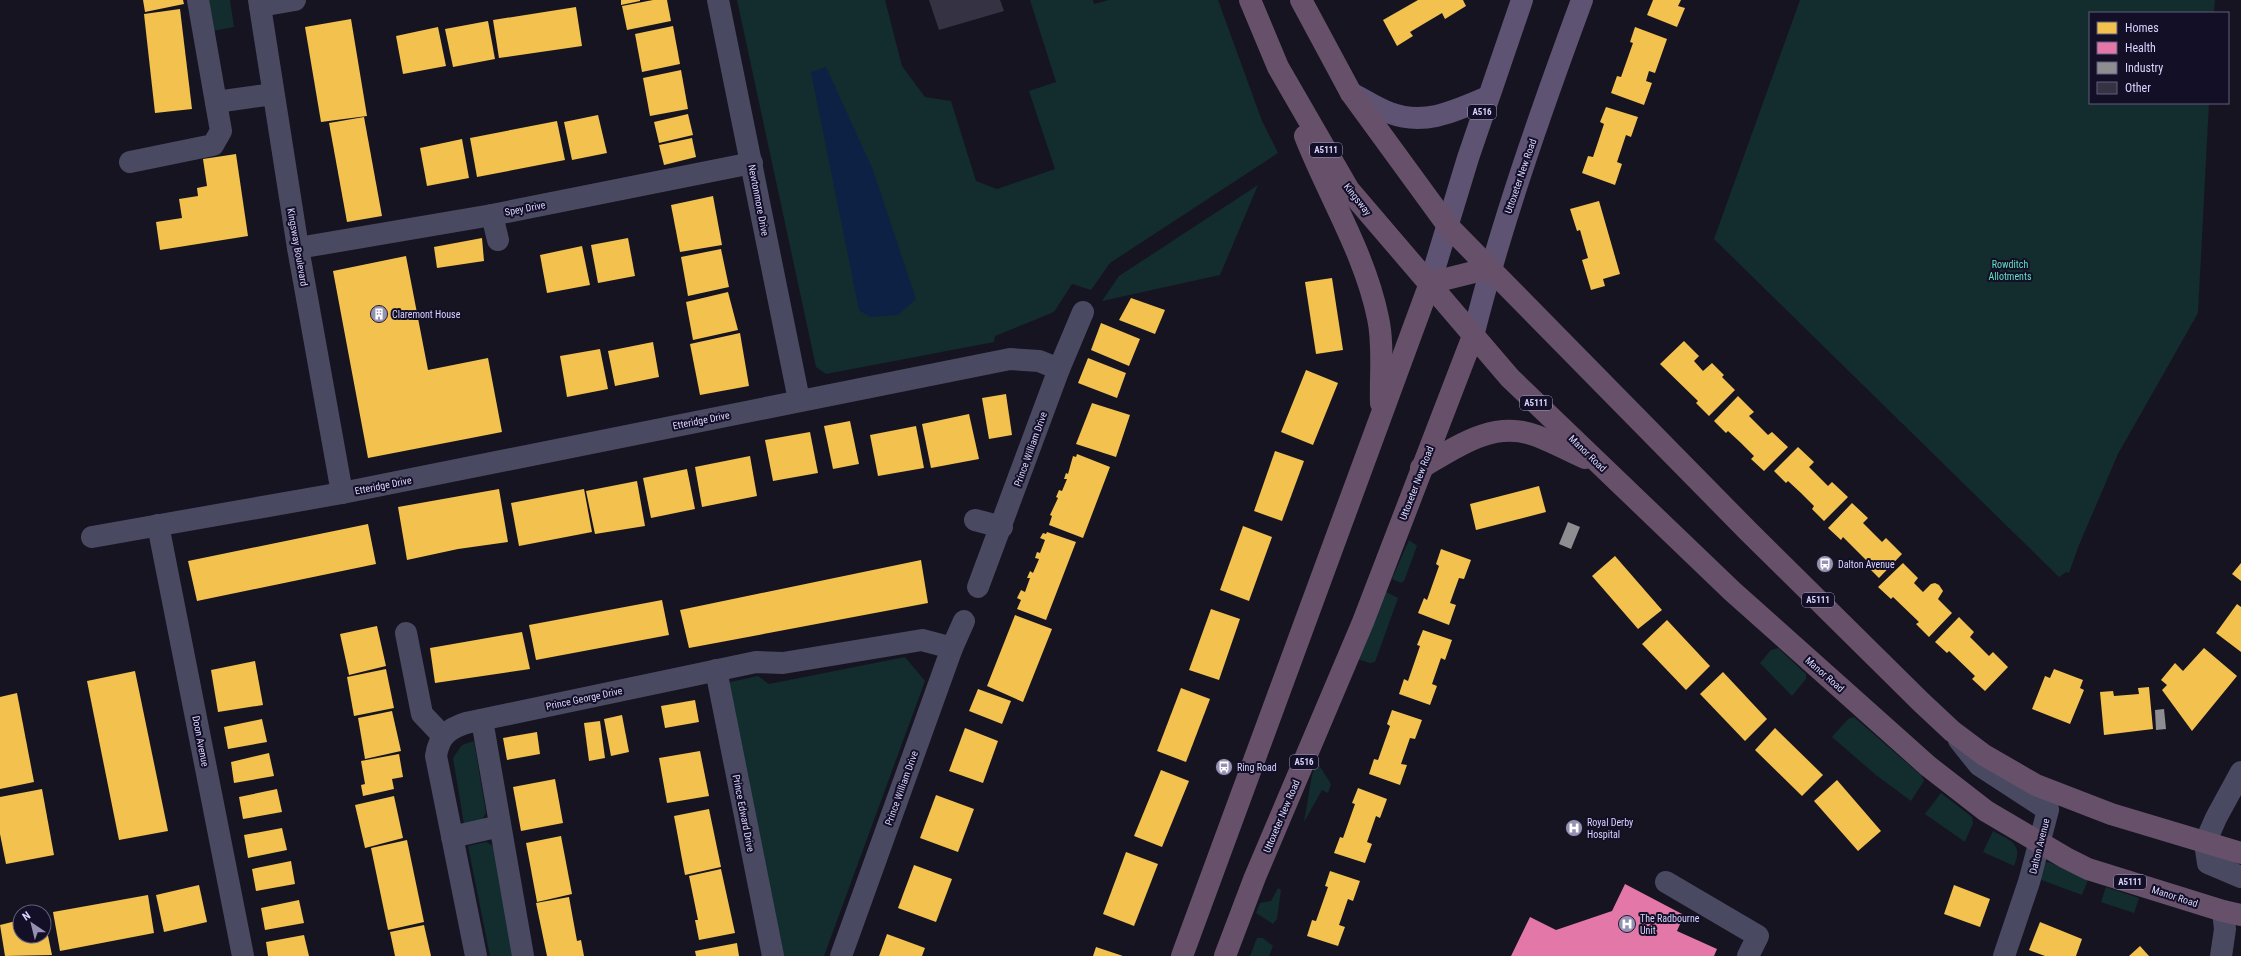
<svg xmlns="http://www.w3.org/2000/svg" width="2241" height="956" viewBox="0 0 2241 956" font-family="'Roboto Condensed',sans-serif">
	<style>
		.green { fill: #132c2d }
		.water { fill: #0d2144 }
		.homes { fill: #f2c14e }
		.health { fill: #e377a8 }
		.industry { fill: #8d8d92 }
		.building { fill: #343243 }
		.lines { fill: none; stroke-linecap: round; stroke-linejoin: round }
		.minor { stroke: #4a4962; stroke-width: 22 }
		.major { stroke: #5e5373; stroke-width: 22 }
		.highway { stroke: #67516a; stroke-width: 22 }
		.labels { text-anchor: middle; stroke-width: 4; stroke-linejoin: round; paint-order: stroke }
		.shield { fill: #130f26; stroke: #9e99be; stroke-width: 1 }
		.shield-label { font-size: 9px; font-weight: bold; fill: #d9d4ff }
		.street-label { font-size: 10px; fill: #d9d4ff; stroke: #130f26 }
		.park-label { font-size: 10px; fill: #5fe0c0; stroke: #130f26 }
		.poi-label { font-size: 10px; fill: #d9d4ff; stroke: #130f26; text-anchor: start }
	</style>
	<rect width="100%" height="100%" fill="#161421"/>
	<g class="green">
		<path d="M 209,0 L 230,0 L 234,27 L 213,31 Z"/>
		<path d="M 737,0 L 885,0 L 902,66 L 925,97 L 951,101 L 976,181 L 997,189 L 1055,169 L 1029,91 L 1056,82 L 1030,0 L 1093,0 L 1094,4 L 1109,0 L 1218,0 L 1262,121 L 1278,153 L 1110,263 L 1091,290 L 1072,284 L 1054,312 L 995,336 L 994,342 L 826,374 L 816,367 Z"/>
		<path d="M 1800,0 L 2215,0 L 2214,13 L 2090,13 L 2090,103 L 2209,103 L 2198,313 L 2118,454 L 2079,545 L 2069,573 L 2066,572 L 2059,577 L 1714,239 Z"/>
		<path d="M 1258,185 L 1220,275 L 1102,301 L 1119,276 Z"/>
		<path d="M 1409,540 L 1417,546 L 1404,581 L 1401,583 L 1392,579 Z"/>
		<path d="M 1386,592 L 1398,598 L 1375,662 L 1370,663 L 1357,659 Z"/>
		<path d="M 1778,648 L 1806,674 L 1806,679 L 1792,696 L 1760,663 L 1771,650 Z"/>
		<path d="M 905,657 L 925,681 L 824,956 L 779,956 L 729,696 L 730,682 L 758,676 L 769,684 Z"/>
		<path d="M 1854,717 L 1922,776 L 1924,781 L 1911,801 L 1876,775 L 1832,737 L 1848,719 Z"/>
		<path d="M 474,741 L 486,813 L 482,820 L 464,824 L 453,758 L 462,745 Z"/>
		<path d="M 1317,762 L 1331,784 L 1328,793 L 1322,790 L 1304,822 L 1312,775 Z"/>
		<path d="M 1941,793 L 1972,817 L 1973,823 L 1965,842 L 1925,814 Z"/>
		<path d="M 1993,831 C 2010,840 2024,844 2014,866 L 1983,852 Z"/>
		<path d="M 486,842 L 495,847 L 514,956 L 490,956 L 468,846 Z"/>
		<path d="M 2049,862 L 2088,880 L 2082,895 L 2036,878 L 2044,863 Z"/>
		<path d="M 2106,887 L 2139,898 L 2134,913 L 2101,902 Z"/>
		<path d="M 1278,888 L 1281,890 L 1277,919 L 1273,924 L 1256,913 L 1260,903 L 1271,901 Z"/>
		<path d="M 1257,938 L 1263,938 L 1273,946 L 1269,956 L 1250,956 Z"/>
	</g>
	<path class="water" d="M 826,67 L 873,170 L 916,299 L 898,315 L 870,317 L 859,310 L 811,72 Z"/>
	<g class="homes">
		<path d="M 143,0 L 183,0 L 184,4 L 145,12 Z"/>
		<path d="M 621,0 L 640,0 L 640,1 L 621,5 Z"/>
		<path d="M 653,0 L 667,0 L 671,21 L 627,30 L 622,6 Z"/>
		<path d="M 1418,0 L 1463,0 L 1466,6 L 1445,19 L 1442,13 L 1410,32 L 1413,36 L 1397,46 L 1383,20 Z"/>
		<path d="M 1653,0 L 1681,0 L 1678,6 L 1685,8 L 1677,27 L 1647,15 Z"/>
		<path d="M 576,7 L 582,46 L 499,58 L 493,20 Z"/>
		<path d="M 180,9 L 192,109 L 155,113 L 144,14 Z"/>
		<path d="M 351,19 L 367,116 L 321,122 L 305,27 Z"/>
		<path d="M 488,21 L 495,59 L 453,67 L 445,29 Z"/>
		<path d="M 673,26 L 680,64 L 642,72 L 635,34 Z"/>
		<path d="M 438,27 L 446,66 L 403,74 L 396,36 Z"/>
		<path d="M 1635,27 L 1667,39 L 1655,73 L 1649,71 L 1646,81 L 1652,83 L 1644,105 L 1611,93 L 1617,76 L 1621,77 L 1633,43 L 1630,42 Z"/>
		<path d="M 681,70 L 688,109 L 650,116 L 643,78 Z"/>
		<path d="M 1606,107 L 1638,117 L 1631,137 L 1626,135 L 1617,162 L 1622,164 L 1615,185 L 1582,173 L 1588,156 L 1593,157 L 1604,124 L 1600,122 Z"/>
		<path d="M 688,114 L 693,135 L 659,143 L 654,122 Z"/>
		<path d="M 598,115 L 607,153 L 572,160 L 564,122 Z"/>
		<path d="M 364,117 L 382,216 L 347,222 L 329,123 Z"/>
		<path d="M 557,121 L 565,160 L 477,177 L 470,138 Z"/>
		<path d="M 692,138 L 696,157 L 664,165 L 659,145 Z"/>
		<path d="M 462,139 L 469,178 L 427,186 L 420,148 Z"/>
		<path d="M 236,154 L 248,236 L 160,250 L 156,222 L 182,218 L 179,199 L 198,196 L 197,188 L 207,186 L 203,159 Z"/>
		<path d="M 713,196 L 722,245 L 680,252 L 671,205 Z"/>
		<path d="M 1599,201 L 1620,274 L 1603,279 L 1605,286 L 1591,290 L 1582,260 L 1588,258 L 1580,230 L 1577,231 L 1570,209 Z"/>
		<path d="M 482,238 L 484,261 L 437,268 L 434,247 Z"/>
		<path d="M 628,238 L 635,276 L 598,283 L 591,245 Z"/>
		<path d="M 582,246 L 590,285 L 547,293 L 540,255 Z"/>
		<path d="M 721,249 L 729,287 L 688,296 L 681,257 Z"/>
		<path d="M 406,256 L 428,370 L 488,358 L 502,432 L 368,458 L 333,271 Z"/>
		<path d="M 1332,278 L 1343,350 L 1316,354 L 1305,282 Z"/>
		<path d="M 728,292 L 738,330 L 693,340 L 686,302 Z"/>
		<path d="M 1131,298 L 1165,310 L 1155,334 L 1119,320 Z"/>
		<path d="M 1101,323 L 1140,339 L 1129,366 L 1091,350 Z"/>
		<path d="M 740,333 L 749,386 L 700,395 L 690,344 Z"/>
		<path d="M 1684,341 L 1699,356 L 1694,361 L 1703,371 L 1712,363 L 1724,375 L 1722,377 L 1735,390 L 1709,416 L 1696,403 L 1698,401 L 1660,364 Z"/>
		<path d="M 653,342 L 659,377 L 615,386 L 608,351 Z"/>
		<path d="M 600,349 L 608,389 L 567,397 L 560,356 Z"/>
		<path d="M 1088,358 L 1126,373 L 1117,398 L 1078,383 Z"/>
		<path d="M 1306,370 L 1338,383 L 1313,445 L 1281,432 Z"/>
		<path d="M 1006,394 L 1012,435 L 989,439 L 982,398 Z"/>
		<path d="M 1738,396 L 1754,412 L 1749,416 L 1768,435 L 1772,432 L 1788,447 L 1764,471 L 1751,459 L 1754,456 L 1741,443 L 1728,431 L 1726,433 L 1714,421 Z"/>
		<path d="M 1092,403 L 1130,415 L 1116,457 L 1076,444 Z"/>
		<path d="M 969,414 L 979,459 L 931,468 L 922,424 Z"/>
		<path d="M 850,421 L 859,464 L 833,469 L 824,426 Z"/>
		<path d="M 916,426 L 924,468 L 878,476 L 870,435 Z"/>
		<path d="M 810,432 L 818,473 L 773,481 L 765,440 Z"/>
		<path d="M 1798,447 L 1814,462 L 1809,467 L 1828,486 L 1832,482 L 1848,497 L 1824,521 L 1812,509 L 1814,506 L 1801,493 L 1788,481 L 1786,483 L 1774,471 Z"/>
		<path d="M 1275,451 L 1304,461 L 1282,521 L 1254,511 Z"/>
		<path d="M 1077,454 L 1110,467 L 1083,538 L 1049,525 L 1052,516 L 1050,515 L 1058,498 L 1056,497 L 1059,490 L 1062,491 L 1067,479 L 1064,479 L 1066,473 L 1068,474 L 1073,456 L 1076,457 Z"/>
		<path d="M 750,456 L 757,496 L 702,507 L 695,467 Z"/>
		<path d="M 687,469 L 695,509 L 651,518 L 643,478 Z"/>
		<path d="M 637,481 L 645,526 L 595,534 L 586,491 Z"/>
		<path d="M 1539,486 L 1546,512 L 1476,530 L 1470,504 Z"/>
		<path d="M 499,489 L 508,542 L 458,549 L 407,560 L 398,507 Z"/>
		<path d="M 584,489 L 592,532 L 519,546 L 511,503 Z"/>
		<path d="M 1852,503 L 1868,518 L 1863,523 L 1882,542 L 1886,538 L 1902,554 L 1879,578 L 1866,565 L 1869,563 L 1843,537 L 1841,540 L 1828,528 Z"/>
		<path d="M 368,524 L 376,564 L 197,601 L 188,561 Z"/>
		<path d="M 1243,526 L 1272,537 L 1249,601 L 1220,590 Z"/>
		<path d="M 1047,532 L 1076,542 L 1046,620 L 1017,609 L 1021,600 L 1017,598 L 1021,590 L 1025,592 L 1030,578 L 1027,578 L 1030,571 L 1033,573 L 1039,559 L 1035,558 L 1037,552 L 1040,553 L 1045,540 L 1040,538 L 1043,533 L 1046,534 Z"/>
		<path d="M 1441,549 L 1471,560 L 1464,579 L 1459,578 L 1450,603 L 1456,605 L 1449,625 L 1418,613 L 1424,598 L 1427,600 L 1439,566 L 1436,564 Z"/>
		<path d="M 1615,556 L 1662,610 L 1638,629 L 1592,576 Z"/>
		<path d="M 921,560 L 928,603 L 689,648 L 680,610 Z"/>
		<path d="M 1903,563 L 1918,578 L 1914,583 L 1923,592 L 1931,584 L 1935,583 L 1939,585 L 1943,591 L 1938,599 L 1952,613 L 1929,637 L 1916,624 L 1919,622 L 1893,597 L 1891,599 L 1878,587 Z"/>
		<path d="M 2241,563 L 2241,581 L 2232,574 Z"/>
		<path d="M 662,600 L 669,635 L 536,660 L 529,625 Z"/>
		<path d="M 2237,604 L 2241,607 L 2241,652 L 2216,633 Z"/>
		<path d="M 1211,609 L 1240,619 L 1219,680 L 1189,670 Z"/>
		<path d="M 1015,615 L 1052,629 L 1023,702 L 987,686 Z"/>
		<path d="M 1959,617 L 1974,632 L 1970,637 L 1989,656 L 1993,652 L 2008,667 L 1985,691 L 1972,679 L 1975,676 L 1949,651 L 1947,653 L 1935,642 Z"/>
		<path d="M 1667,620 L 1710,666 L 1686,690 L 1642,644 Z"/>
		<path d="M 377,626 L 386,666 L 349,675 L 340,634 Z"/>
		<path d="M 1423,630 L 1452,640 L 1445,660 L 1441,658 L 1432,684 L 1437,686 L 1430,705 L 1399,694 L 1404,679 L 1408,681 L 1420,646 L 1417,645 Z"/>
		<path d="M 522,632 L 530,669 L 435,683 L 430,648 Z"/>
		<path d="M 2204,648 L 2237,676 L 2192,731 L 2162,690 L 2167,685 L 2161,680 L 2175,663 L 2183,671 Z"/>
		<path d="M 255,661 L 263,705 L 218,712 L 211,670 Z"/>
		<path d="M 386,669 L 394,708 L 354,716 L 347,677 Z"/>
		<path d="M 2054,669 L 2083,680 L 2080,688 L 2084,690 L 2070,724 L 2032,709 L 2045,676 L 2050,678 Z"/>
		<path d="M 135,671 L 168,831 L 119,840 L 87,681 Z"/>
		<path d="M 1723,672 L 1767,719 L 1745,741 L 1700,694 Z"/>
		<path d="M 2149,687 L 2153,729 L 2104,735 L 2100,692 L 2113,691 L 2114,696 L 2139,694 L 2138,688 Z"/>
		<path d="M 1181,688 L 1210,699 L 1186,762 L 1157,751 Z"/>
		<path d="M 978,689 L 1011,701 L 1002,724 L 969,711 Z"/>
		<path d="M 17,693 L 34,782 L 0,789 L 0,697 Z"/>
		<path d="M 695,700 L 699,722 L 665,728 L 661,706 Z"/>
		<path d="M 1392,710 L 1422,720 L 1415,739 L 1410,738 L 1401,764 L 1407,765 L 1400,785 L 1369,774 L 1374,759 L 1378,760 L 1390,726 L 1387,724 Z"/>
		<path d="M 392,711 L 401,751 L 365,759 L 358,718 Z"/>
		<path d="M 622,715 L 629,752 L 611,756 L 604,719 Z"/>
		<path d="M 262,719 L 267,742 L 228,749 L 224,727 Z"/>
		<path d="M 600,721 L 605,758 L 589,761 L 584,723 Z"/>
		<path d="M 965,728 L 998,741 L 983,783 L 949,771 Z"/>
		<path d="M 1775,728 L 1823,775 L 1802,796 L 1755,750 Z"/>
		<path d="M 537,732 L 540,754 L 507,760 L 503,738 Z"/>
		<path d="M 700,751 L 709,796 L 667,803 L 659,758 Z"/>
		<path d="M 269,753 L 274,776 L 234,783 L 231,762 Z"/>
		<path d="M 399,754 L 403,777 L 392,779 L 394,789 L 363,796 L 361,785 L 365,784 L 361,761 Z"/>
		<path d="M 1161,770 L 1189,781 L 1162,847 L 1134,836 Z"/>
		<path d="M 555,779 L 563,823 L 521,831 L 513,787 Z"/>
		<path d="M 1837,780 L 1881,831 L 1858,851 L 1814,801 Z"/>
		<path d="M 1358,788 L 1387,799 L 1380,818 L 1376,816 L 1367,842 L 1372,844 L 1365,863 L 1334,853 L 1340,837 L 1343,838 L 1355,804 L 1352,803 Z"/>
		<path d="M 42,789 L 54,855 L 6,864 L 0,834 L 0,797 Z"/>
		<path d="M 277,789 L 282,812 L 243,819 L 239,797 Z"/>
		<path d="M 936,795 L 974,809 L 958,852 L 920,838 Z"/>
		<path d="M 394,796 L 403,838 L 365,848 L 355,805 Z"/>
		<path d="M 709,809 L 721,867 L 685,875 L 674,816 Z"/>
		<path d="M 282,828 L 287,850 L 248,858 L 244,835 Z"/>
		<path d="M 561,836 L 572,894 L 537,902 L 526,843 Z"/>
		<path d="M 407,840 L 424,922 L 388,930 L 371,848 Z"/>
		<path d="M 1126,852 L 1158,864 L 1134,926 L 1103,914 Z"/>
		<path d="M 291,861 L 295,884 L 256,891 L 252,869 Z"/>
		<path d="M 914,865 L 952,879 L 936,922 L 898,908 Z"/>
		<path d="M 721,869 L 735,933 L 699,940 L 695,920 L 698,920 L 689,876 Z"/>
		<path d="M 1330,871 L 1360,881 L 1353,901 L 1348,899 L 1339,925 L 1345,927 L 1338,946 L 1307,936 L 1312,920 L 1316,921 L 1328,887 L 1325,886 Z"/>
		<path d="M 199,885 L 207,922 L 164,932 L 156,895 Z"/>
		<path d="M 1954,885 L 1990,899 L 1980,927 L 1944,914 Z"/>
		<path d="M 148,895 L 154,933 L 60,951 L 53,912 Z"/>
		<path d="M 569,897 L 577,941 L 581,940 L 584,956 L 547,956 L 536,903 Z"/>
		<path d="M 299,900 L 304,923 L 265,930 L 261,908 Z"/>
		<path d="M 20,920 L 20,936 L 44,936 L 45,921 L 52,955 L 5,956 L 0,925 Z"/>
		<path d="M 2040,922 L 2082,939 L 2076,956 L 2045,956 L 2029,950 Z"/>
		<path d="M 424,925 L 431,956 L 395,956 L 390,932 Z"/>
		<path d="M 887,934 L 925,948 L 922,956 L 879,956 Z"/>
		<path d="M 304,935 L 309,956 L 268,956 L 266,942 Z"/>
		<path d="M 737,943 L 739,956 L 696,956 L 695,951 Z"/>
		<path d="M 2140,946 L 2149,956 L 2129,956 Z"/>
		<path d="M 1096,947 L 1123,956 L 1093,956 Z"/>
	</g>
	<path class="health" d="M 1625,884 L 1684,915 L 1677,931 L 1717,949 L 1714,956 L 1511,956 L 1530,917 L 1556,930 L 1612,911 Z"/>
	<g class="industry">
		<path d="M 1568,522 L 1580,527 L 1571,549 L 1559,544 Z"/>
		<path d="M 2164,709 L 2166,729 L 2156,730 L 2155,710 Z"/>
	</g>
	<path class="building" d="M 929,0 L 1000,0 L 1004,11 L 939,30 Z"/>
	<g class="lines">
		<g class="minor">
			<path d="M 259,0 L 298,248 L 342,493"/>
			<path d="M 718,0 L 799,400"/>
			<path d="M 260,6 L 295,0"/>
			<path d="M 216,102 L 273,94"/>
			<path d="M 130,162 L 213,145 L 221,131 L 198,0"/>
			<path d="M 492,215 L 498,240"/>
			<path d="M 298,248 L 492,215 L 752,163"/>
			<path d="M 975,520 L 1002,527"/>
			<path d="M 158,525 L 243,956"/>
			<path d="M 92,537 L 342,493 L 1010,359 L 1039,361 L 1059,369"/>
			<path d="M 978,587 L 1059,369 L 1083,312"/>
			<path d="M 406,633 L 422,714 L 442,735"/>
			<path d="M 716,670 L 773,956"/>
			<path d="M 482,720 L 523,956"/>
			<path d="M 1959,740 L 1979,765 L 2048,810 L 2029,882 L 2004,956"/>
			<path d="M 2241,772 L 2216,818 L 2205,843 L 2208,863 L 2241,877"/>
			<path d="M 452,837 L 500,826"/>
			<path d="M 1666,882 L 1758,936 L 1748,956"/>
			<path d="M 476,956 L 436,756 C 439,736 448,729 466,723 L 756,662 L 783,663 L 922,640 L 952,648"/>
			<path d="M 841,956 L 952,648 L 964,621"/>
			<path d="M 2221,956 L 2225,929 L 2223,911"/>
		</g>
		<g class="major">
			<path d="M 1351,93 C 1363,99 1376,108 1390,113 C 1425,126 1455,111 1488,97"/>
			<path d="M 1430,283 L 1468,158 L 1522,0"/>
			<path d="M 1473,336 C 1502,221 1541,111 1582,0"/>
		</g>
		<g class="highway">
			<path d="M 1250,0 L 1278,67 L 1349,190 L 1510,378 L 1732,591 L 1928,766 L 1986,811 L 2066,858 L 2088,869 L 2223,911 L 2241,915"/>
			<path d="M 1301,0 L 1351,93 L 1448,226 L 1748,531 L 1921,702 L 1952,731 L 1984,755 L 2036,785 L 2111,814 L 2241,853"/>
			<path d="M 1305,136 C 1329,197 1365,254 1378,318 C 1384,345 1380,376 1381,403"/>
			<path d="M 1430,283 L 1490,268"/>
			<path d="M 1421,468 C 1456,447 1494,419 1537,436 C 1553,442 1569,451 1585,458"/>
			<path d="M 1182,956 L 1430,283"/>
			<path d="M 1225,956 L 1255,877 L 1363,622 L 1473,336"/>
		</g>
	</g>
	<defs>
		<g id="building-disc" transform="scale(0.9)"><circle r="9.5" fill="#9591b1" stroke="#130f26"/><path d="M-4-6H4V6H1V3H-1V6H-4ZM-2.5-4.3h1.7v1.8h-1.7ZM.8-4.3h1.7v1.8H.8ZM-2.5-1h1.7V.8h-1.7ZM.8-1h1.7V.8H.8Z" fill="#fff"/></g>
		<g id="bus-disc" transform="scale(0.9)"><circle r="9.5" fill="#9591b1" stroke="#130f26"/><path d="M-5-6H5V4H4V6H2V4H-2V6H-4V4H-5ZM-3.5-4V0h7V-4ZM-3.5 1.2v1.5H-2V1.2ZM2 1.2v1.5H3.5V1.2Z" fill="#fff"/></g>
		<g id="hospital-disc" transform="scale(0.9)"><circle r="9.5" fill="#9591b1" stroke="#130f26"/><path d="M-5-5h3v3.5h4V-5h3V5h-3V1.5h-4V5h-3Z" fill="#fff"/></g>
	</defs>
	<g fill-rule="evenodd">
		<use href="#building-disc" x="379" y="314"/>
		<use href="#bus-disc" x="1825" y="564"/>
		<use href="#bus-disc" x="1224" y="767"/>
		<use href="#hospital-disc" x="1574" y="828"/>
		<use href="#hospital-disc" x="1627" y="924"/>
	</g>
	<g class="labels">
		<g class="shield">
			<rect x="1468" y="105" width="28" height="14" rx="3"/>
			<rect x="1310" y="143" width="32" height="14" rx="3"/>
			<rect x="1520" y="396" width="32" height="14" rx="3"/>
			<rect x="1802" y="593" width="32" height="14" rx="3"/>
			<rect x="1290" y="755" width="28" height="14" rx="3"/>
			<rect x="2114" y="875" width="32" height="14" rx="3"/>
		</g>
		<g class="shield-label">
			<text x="1482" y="115">A516</text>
			<text x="1326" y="153">A5111</text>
			<text x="1536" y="406">A5111</text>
			<text x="1818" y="603">A5111</text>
			<text x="1304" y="765">A516</text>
			<text x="2130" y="885">A5111</text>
		</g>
		<g class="street-label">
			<text transform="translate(1520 176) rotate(-71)" y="4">Uttoxeter New Road</text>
			<text transform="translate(1358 199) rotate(52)" y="4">Kingsway</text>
			<text transform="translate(759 200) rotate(79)" y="4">Newtonmore Drive</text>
			<text transform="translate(525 208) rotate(-11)" y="4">Spey Drive</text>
			<text transform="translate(298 247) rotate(80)" y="4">Kingsway Boulevard</text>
			<text transform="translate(701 420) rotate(-11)" y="4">Etteridge Drive</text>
			<text transform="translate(1030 449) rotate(-70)" y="4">Prince William Drive</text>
			<text transform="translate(1588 453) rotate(44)" y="4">Manor Road</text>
			<text transform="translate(1416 483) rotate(-69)" y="4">Uttoxeter New Road</text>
			<text transform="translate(383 485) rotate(-11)" y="4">Etteridge Drive</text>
			<text transform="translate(1825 674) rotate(41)" y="4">Manor Road</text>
			<text transform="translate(584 698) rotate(-12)" y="4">Prince George Drive</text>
			<text transform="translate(201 741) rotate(79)" y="4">Doon Avenue</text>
			<text transform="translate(901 788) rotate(-70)" y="4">Prince William Drive</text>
			<text transform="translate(744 813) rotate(79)" y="4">Prince Edward Drive</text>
			<text transform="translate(1281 816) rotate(-67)" y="4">Uttoxeter New Road</text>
			<text transform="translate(2039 846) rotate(-76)" y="4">Dalton Avenue</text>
			<text transform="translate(2175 896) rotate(18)" y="4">Manor Road</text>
		</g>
		<g class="park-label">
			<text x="2010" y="268">Rowditch<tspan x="2010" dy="12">Allotments</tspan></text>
		</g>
		<g class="poi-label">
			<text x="392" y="318">Claremont House</text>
			<text x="1838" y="568">Dalton Avenue</text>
			<text x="1237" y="771">Ring Road</text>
			<text x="1587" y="826">Royal Derby<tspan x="1587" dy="12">Hospital</tspan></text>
			<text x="1640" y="922">The Radbourne<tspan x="1640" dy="12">Unit</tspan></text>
		</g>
	</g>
	<rect x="2089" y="12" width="140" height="92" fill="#130f26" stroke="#625e7d"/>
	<rect x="2097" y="22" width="20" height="12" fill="#f2c14e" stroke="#625e7d"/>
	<text x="2125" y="32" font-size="12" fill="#d9d4ff">Homes</text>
	<rect x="2097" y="42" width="20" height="12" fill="#e377a8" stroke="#625e7d"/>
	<text x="2125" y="52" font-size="12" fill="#d9d4ff">Health</text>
	<rect x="2097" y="62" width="20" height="12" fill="#8d8d92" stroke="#625e7d"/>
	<text x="2125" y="72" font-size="12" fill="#d9d4ff">Industry</text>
	<rect x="2097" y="82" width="20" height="12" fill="#343243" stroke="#625e7d"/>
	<text x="2125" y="92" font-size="12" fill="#d9d4ff">Other</text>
	<g transform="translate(32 924) rotate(325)"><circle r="19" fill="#130f26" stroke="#625e7d"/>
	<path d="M0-3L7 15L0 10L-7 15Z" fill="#9591b1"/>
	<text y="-6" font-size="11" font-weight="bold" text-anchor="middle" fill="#d9d4ff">N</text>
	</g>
</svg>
